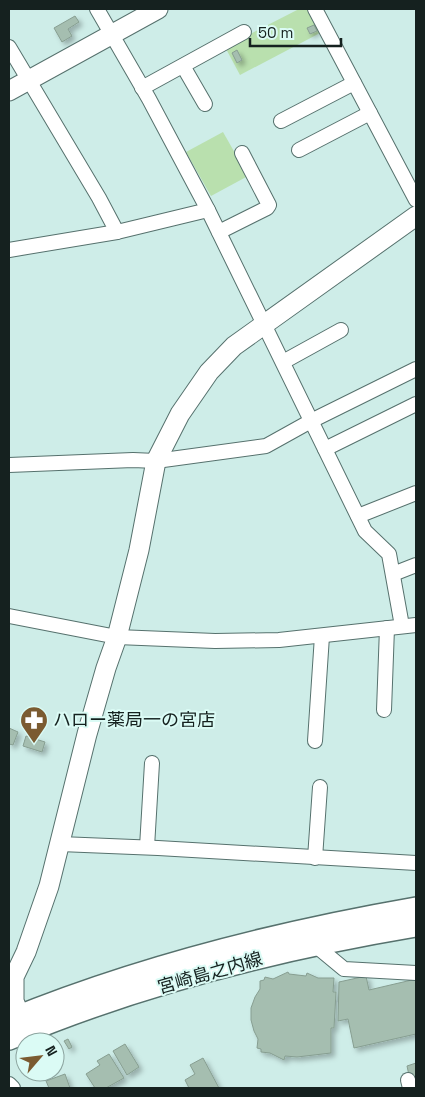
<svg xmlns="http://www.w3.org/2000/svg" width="425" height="1097" viewBox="0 0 425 1097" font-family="'Space Grotesk','Noto Sans JP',sans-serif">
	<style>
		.green { fill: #b9e0ae }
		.building { fill: #a5beb0; stroke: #879e91; filter: url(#shadow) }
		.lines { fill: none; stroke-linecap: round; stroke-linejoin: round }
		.street-casing { stroke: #56716d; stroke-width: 16 }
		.secondary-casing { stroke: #56716d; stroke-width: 21 }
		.primary-casing { stroke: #56716d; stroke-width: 24 }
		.street { stroke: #fff; stroke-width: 14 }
		.secondary { stroke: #fff; stroke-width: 19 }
		.primary { stroke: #fff; stroke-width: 21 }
		.labels { text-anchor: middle; stroke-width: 4; stroke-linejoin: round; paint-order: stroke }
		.poi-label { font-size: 18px; fill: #15211f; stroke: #dbfbf5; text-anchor: start }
		.street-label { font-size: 18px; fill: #15211f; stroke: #dbfbf5 }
	</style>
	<defs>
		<filter id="shadow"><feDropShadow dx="3.5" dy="3.5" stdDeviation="2.5" flood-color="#0004"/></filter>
	</defs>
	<rect width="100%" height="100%" fill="#ceede8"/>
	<g class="green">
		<path d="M 299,9 L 308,9 L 320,33 L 240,75 L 225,47 Z"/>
		<path d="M 223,132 L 248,176 L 211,196 L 186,152 Z"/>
	</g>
	<g class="building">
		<path d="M 75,16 L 79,22 L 68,29 L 72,36 L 62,42 L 54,28 Z"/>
		<path d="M 314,25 L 317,31 L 310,34 L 307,28 Z"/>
		<path d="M 237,50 L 242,60 L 237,63 L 232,53 Z"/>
		<path d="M 9,728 L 18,732 L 13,745 L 9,744 Z"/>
		<path d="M 26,736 L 45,742 L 42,752 L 23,746 Z"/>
		<path d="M 288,972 L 289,974 L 306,976 L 307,973 L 318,978 L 334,978 L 333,992 L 336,992 L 334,1028 L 331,1028 L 331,1053 L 297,1057 L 285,1056 L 284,1060 L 270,1053 L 261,1052 L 261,1049 L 257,1048 L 258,1039 L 254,1031 L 251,1020 L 251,1008 L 255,997 L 260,989 L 260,981 L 264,980 L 265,977 L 273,979 Z"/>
		<path d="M 366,976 L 369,990 L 416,979 L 416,1034 L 354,1048 L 348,1019 L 338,1021 L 339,982 Z"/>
		<path d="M 68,1039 L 72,1047 L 69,1049 L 64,1041 Z"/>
		<path d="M 125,1044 L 139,1067 L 127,1075 L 113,1051 Z"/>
		<path d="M 109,1054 L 124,1078 L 106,1088 L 95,1088 L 86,1074 L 100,1065 L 97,1061 Z"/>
		<path d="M 203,1058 L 219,1088 L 189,1088 L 185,1080 L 195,1074 L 190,1065 Z"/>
		<path d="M 416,1063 L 416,1081 L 416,1078 L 410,1080 L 407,1066 Z"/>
		<path d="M 65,1074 L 70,1088 L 49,1088 L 46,1081 Z"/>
	</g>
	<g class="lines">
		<g class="street-casing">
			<g id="street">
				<path d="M 97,9 L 149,99 L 208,210 L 365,531 L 389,554 L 402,626"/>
				<path d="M 315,9 L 416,200"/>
				<path d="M 9,47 L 99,198 L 117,232"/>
				<path d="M 183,66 L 205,104"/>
				<path d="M 142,88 L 244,32"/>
				<path d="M 281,121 L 354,83"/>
				<path d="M 299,150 L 370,113"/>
				<path d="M 219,232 L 267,208 L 269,205 L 242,153"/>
				<path d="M 9,250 L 117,232 L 208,210"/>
				<path d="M 283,362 L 341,330"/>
				<path d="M 325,449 L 416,404"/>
				<path d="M 9,465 L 133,460 L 156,461 L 266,446 L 311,421 L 416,369"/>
				<path d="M 358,516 L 416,493"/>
				<path d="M 393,574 L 416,565"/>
				<path d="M 9,616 L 117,637 L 215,641 L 279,640 L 416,625"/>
				<path d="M 384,710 L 387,628"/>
				<path d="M 315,741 L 322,636"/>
				<path d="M 60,844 L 158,848 L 416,863"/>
				<path d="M 147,847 L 152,763"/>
				<path d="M 315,858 L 320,787"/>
				<path d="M 315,945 L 344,969 L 416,973"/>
				<path d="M 408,1080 L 410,1088"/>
				<path d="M 9,1084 L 13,1088"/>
			</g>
		</g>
		<g class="secondary-casing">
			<g id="secondary">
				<path d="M 9,91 L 158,9"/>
				<path d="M 25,1028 L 14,1001 L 14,977 L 26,952 L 49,886 L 87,734 L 106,668 L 117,637 L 139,550 L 156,461 L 180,414 L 209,372 L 234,346 L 416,216"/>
			</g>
		</g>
		<g class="primary-casing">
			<g id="primary">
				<path d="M 9,1020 C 139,967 278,932 416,908"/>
				<path d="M 9,1039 C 137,985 279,949 416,926"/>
			</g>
		</g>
		<use href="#street" class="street"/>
		<use href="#secondary" class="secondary"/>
		<use href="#primary" class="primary"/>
	</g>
	<defs>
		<g id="pharmacy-pin" transform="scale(1.4375)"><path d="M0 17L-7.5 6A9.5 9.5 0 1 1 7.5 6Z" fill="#7b5b31" stroke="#dbfbf5"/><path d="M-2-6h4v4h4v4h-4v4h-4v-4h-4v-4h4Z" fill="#fff"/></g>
	</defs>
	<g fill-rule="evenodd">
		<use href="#pharmacy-pin" x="34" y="720"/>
	</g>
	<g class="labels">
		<g class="poi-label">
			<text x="53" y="726">ハロー薬局一の宮店</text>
		</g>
		<g class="street-label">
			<text transform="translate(210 973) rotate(-16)" y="6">宮崎島之内線</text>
		</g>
	</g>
	<rect width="425" height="1097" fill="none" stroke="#15211f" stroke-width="20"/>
	<g transform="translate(40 1057) rotate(62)"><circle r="24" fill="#dbfbf5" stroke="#8ca49f"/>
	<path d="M0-4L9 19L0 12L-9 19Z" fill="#7b5b31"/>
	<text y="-8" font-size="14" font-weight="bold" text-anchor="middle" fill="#15211f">N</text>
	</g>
	<path d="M250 38v8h91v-8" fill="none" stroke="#15211f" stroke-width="2.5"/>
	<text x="258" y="38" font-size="15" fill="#15211f" stroke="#dbfbf5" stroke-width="4" paint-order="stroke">50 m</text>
</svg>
